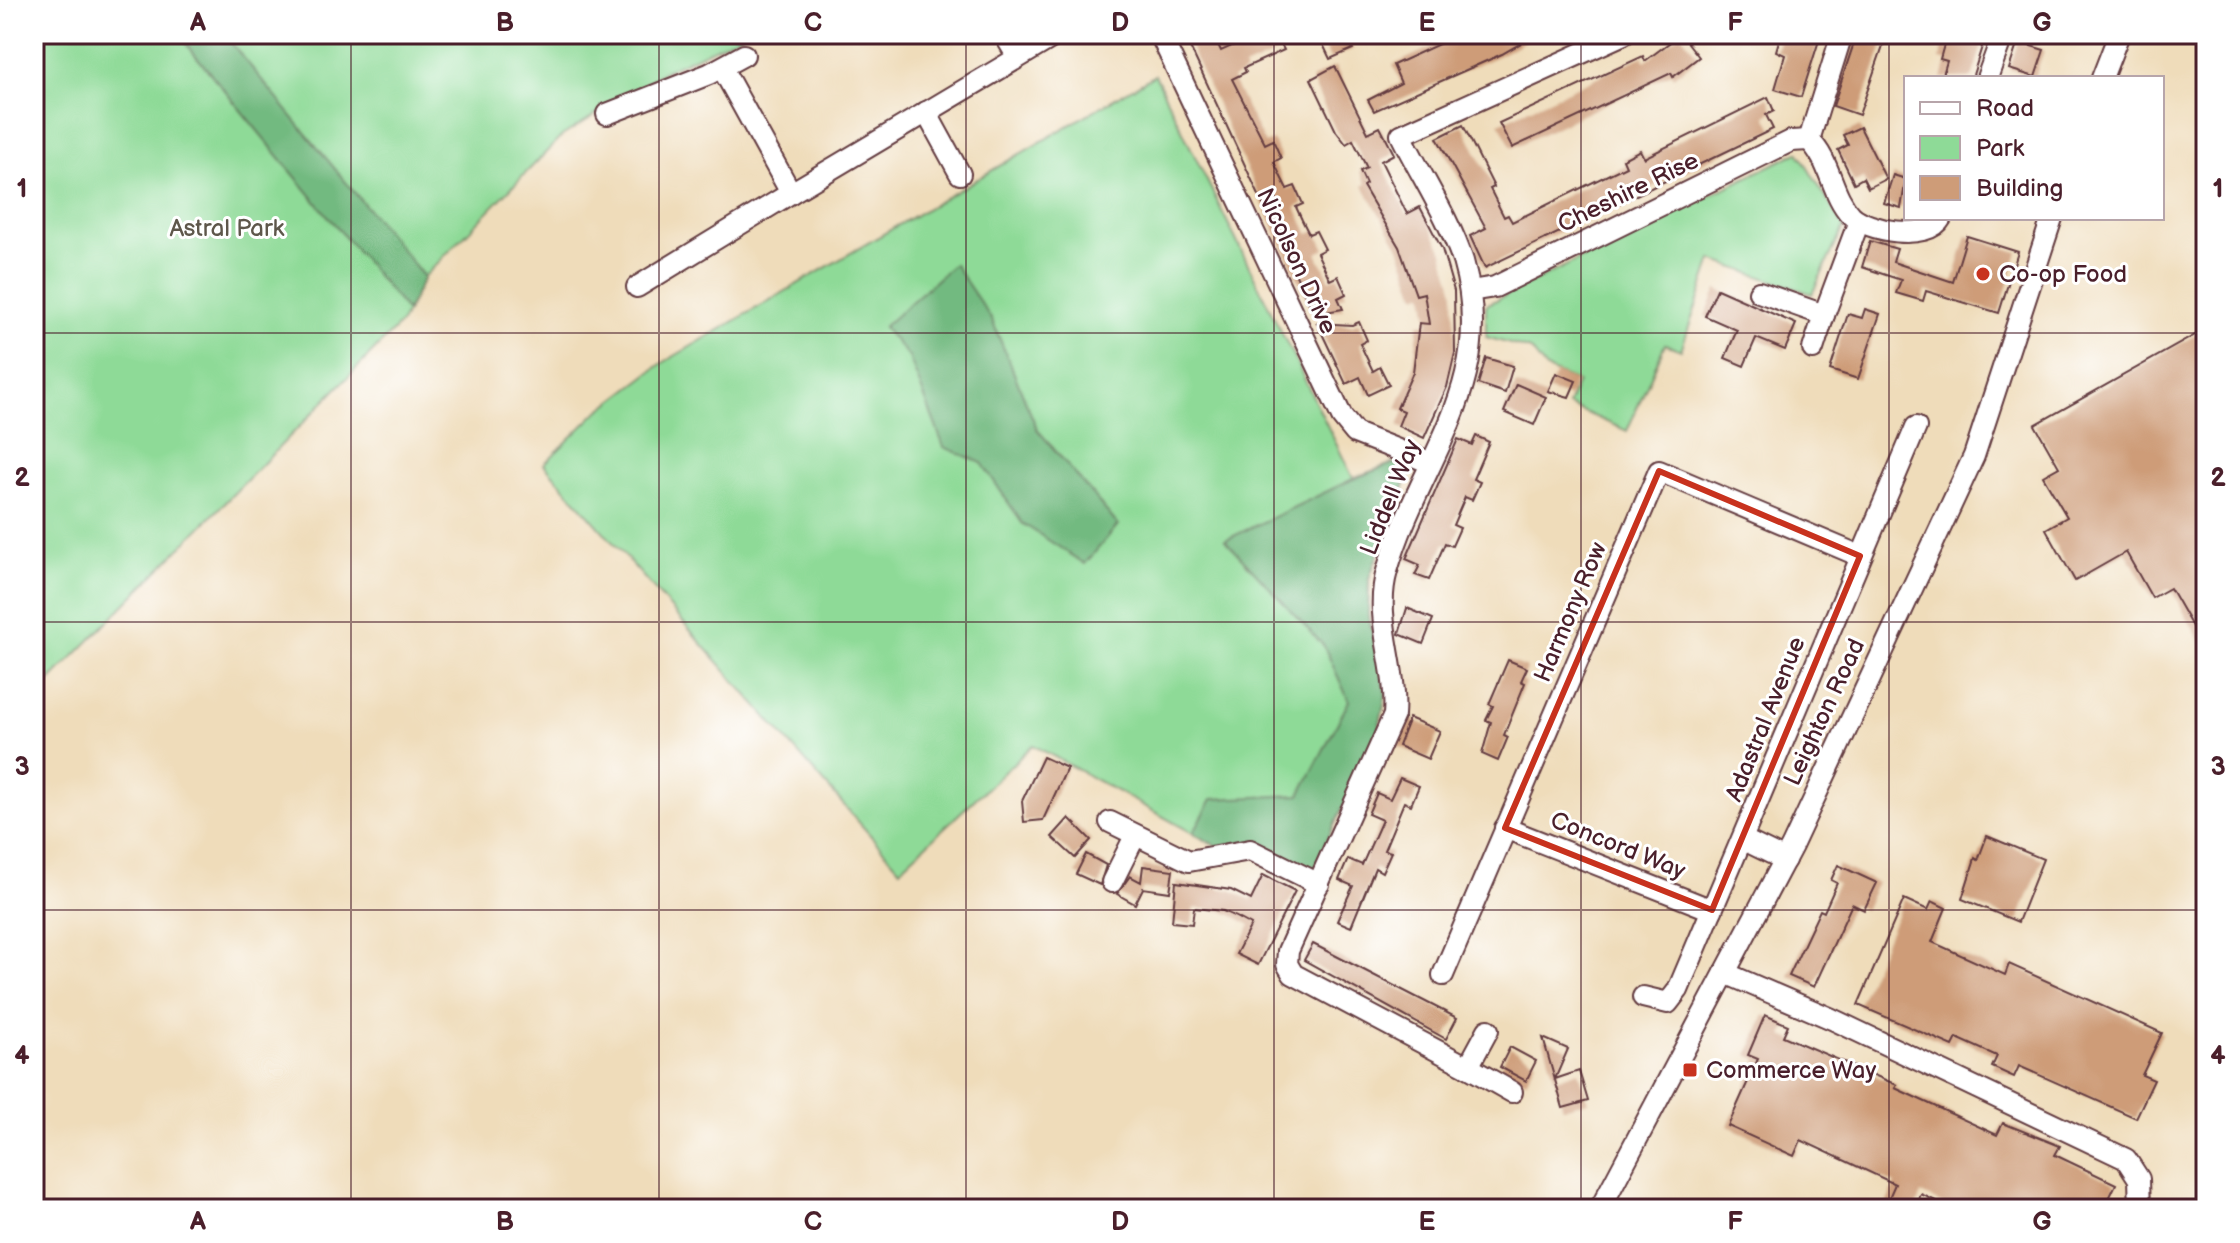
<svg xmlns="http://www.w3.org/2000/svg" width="2240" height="1243" viewBox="0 0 2240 1243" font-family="'Balsamiq Sans',sans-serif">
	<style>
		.green { fill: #8eda97; stroke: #6c7c61; stroke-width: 2 }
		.forest { fill: #72ba80; stroke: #5e6c56; stroke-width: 2 }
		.building { fill: #ce9c78 }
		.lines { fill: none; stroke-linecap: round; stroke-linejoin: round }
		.minor-casing { stroke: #633b40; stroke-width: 24 }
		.minor { stroke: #fff; stroke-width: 20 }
		.marked { fill: none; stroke: #c8321e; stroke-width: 6; stroke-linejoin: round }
		.grid { fill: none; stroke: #4a1f2b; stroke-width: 2; stroke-opacity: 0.55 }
		.poi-dot { fill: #c8321e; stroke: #fff; stroke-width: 3 }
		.labels { text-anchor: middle; stroke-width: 6; stroke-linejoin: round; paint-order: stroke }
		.street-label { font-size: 24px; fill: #4a1f2b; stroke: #fff }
		.park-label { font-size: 24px; fill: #5e574b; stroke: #fff }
		.poi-label { font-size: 24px; fill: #4a1f2b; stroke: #fff; text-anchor: start }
		.neatline { fill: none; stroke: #4a1f2b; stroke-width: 3 }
		.grid-label { font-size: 26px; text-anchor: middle; font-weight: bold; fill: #4a1f2b }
	</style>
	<rect width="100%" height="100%" fill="#fff"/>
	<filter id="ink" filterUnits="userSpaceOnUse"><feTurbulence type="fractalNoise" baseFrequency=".0125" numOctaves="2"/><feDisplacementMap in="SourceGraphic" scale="16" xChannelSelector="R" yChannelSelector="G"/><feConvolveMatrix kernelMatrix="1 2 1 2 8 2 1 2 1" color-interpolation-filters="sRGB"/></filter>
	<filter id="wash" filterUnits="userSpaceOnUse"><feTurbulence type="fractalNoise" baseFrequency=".006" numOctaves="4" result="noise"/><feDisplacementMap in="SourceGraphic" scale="32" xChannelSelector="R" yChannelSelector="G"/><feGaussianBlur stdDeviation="1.8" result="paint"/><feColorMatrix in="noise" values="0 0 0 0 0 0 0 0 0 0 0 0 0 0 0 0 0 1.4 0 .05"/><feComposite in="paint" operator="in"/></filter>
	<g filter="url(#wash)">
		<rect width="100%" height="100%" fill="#efdcba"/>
		<g class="green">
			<path d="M 34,34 L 744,34 L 665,71 L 562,136 L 424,277 L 401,323 L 34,697 Z"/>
			<path d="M 1155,75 L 1353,478 L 1394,463 L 1410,471 L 1369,578 L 1368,615 L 1386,695 L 1312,872 L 1257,841 L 1218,847 L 1033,745 L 900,869 L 544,464 L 595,414 L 661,364 Z"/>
			<path d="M 1798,152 L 1844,227 L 1812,294 L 1712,260 L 1681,350 L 1665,344 L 1627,431 L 1568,405 L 1578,382 L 1546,369 L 1531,350 L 1486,337 L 1486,305 Z"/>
		</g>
		<g class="forest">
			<path d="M 178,34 L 224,34 L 424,277 L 407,312 Z"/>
			<path d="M 954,264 L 992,320 L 1037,429 L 1118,525 L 1085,564 L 1022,523 L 982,463 L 944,447 L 909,357 L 883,327 Z"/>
			<path d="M 1394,463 L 1410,471 L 1369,578 L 1368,615 L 1386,695 L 1378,733 L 1312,872 L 1257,841 L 1218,847 L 1193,833 L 1212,799 L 1300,795 L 1349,701 L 1324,646 L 1225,540 L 1353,479 Z"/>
		</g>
		<g id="blocks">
			<g class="building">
				<path d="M 1184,34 L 1213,34 L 1221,51 L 1258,34 L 1276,34 L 1284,50 L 1244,68 L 1246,72 L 1232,79 L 1265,144 L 1273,140 L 1281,158 L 1274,162 L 1280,175 L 1287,189 L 1295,186 L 1303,204 L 1296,207 L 1302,220 L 1309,234 L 1316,231 L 1325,249 L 1317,253 L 1330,280 L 1338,276 L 1346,294 L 1338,298 L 1343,309 L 1314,314 Z"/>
				<path d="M 1318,34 L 1346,34 L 1353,49 L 1330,59 Z"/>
				<path d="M 1475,34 L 1537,34 L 1502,54 L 1374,111 L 1368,100 L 1401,83 L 1393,65 L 1454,37 L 1457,43 Z"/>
				<path d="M 1681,34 L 1699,57 L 1673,77 L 1671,73 L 1512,148 L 1499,123 L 1643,56 L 1645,61 Z"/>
				<path d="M 1781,34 L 1821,34 L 1801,97 L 1775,89 L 1785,55 L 1776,51 Z"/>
				<path d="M 1857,34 L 1887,34 L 1859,115 L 1833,106 Z"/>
				<path d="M 1947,34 L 1986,34 L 1972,78 L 1942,78 L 1947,61 L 1940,59 Z"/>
				<path d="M 2018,42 L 2044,50 L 2035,77 L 2009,69 Z"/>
				<path d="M 1335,66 L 1368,133 L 1380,127 L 1394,154 L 1381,161 L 1407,214 L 1420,207 L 1442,249 L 1454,291 L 1455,353 L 1447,387 L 1424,438 L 1398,426 L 1404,411 L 1397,408 L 1413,372 L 1419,323 L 1429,324 L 1424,293 L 1416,295 L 1399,247 L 1363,186 L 1366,184 L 1360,171 L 1367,168 L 1353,140 L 1346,144 L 1336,131 L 1311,79 Z"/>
				<path d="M 1768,97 L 1774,111 L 1766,115 L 1773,129 L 1485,268 L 1470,236 L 1486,228 L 1437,138 L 1463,125 L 1494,187 L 1490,189 L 1504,217 L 1508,215 L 1512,222 L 1626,166 L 1623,159 L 1640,150 L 1644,158 Z"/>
				<path d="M 1860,127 L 1886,179 L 1868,188 L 1863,178 L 1854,183 L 1838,150 L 1848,145 L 1843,135 Z"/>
				<path d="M 1893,175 L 1906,179 L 1901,208 L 1884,203 Z"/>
				<path d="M 1967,236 L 2018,252 L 1999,313 L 1926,291 L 1923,301 L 1896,293 L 1901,280 L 1862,267 L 1870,241 L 1897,249 L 1893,262 L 1953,282 Z"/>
				<path d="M 1717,289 L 1796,324 L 1785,350 L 1756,338 L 1744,366 L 1725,358 L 1737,330 L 1705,316 Z"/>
				<path d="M 1865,309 L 1880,314 L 1858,379 L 1830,370 L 1848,314 L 1862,318 Z"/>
				<path d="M 1359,322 L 1367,340 L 1360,344 L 1373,371 L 1380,367 L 1389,385 L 1368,395 L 1360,377 L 1346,384 L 1317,323 L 1352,325 Z"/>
				<path d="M 2206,329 L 2206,651 L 2170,588 L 2152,598 L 2126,552 L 2075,581 L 2046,529 L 2067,517 L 2043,476 L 2059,467 L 2035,425 Z"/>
				<path d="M 1486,358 L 1513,366 L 1505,393 L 1478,384 Z"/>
				<path d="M 1556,373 L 1576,381 L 1569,397 L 1548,391 Z"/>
				<path d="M 1516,384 L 1546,397 L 1534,425 L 1504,412 Z"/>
				<path d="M 1476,436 L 1489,442 L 1473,479 L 1480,482 L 1472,500 L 1465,497 L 1453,525 L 1460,528 L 1452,546 L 1445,543 L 1429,580 L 1415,575 L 1420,565 L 1406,559 L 1458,439 L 1472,445 Z"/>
				<path d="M 1407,608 L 1433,619 L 1423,644 L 1399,634 Z"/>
				<path d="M 1508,660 L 1527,668 L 1521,681 L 1525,683 L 1504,735 L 1508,737 L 1498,761 L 1482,754 L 1491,722 L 1486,720 L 1493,706 L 1489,704 Z"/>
				<path d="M 1409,718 L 1440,731 L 1428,759 L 1398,746 Z"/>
				<path d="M 1043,757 L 1067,768 L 1043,820 L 1024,822 L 1022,801 Z"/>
				<path d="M 1400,778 L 1419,786 L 1411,805 L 1404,802 L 1384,850 L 1391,852 L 1382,872 L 1375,868 L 1351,927 L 1337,921 L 1353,886 L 1339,880 L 1348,859 L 1362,865 L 1382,820 L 1368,814 L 1377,793 L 1390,799 Z"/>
				<path d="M 1069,818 L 1091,840 L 1075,858 L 1052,837 Z"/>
				<path d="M 1987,836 L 2043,859 L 2018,922 L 1962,899 L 1975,858 L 1978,860 Z"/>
				<path d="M 1086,854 L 1106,865 L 1100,885 L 1076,874 Z"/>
				<path d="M 1838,865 L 1877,883 L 1864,910 L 1852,904 L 1814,987 L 1789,976 L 1820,910 L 1824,912 L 1837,883 L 1831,880 Z"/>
				<path d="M 1143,866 L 1173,870 L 1170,892 L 1143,888 L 1135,904 L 1117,894 L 1130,876 L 1141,882 Z"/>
				<path d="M 1263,875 L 1295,891 L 1258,965 L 1236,954 L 1251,925 L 1236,917 L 1223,911 L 1194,908 L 1192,924 L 1172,922 L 1176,882 L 1231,890 L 1251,900 Z"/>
				<path d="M 1904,899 L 1928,910 L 1932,901 L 1946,908 L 1932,942 L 2005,975 L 2009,964 L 2162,1033 L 2142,1075 L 2154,1080 L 2136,1118 L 2019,1066 L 2014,1077 L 1992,1067 L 1997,1056 L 1957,1038 L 1953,1046 L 1858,1005 Z"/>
				<path d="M 1313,944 L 1457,1018 L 1446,1039 L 1304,960 Z"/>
				<path d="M 1765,1015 L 1788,1025 L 1783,1036 L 1897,1085 L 1895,1088 L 1997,1135 L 2003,1123 L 2060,1146 L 2055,1155 L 2116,1184 L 2104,1209 L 1953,1209 L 1921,1194 L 1915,1209 L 1884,1209 L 1895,1184 L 1801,1140 L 1794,1156 L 1728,1126 L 1758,1059 L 1748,1055 Z"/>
				<path d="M 1543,1038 L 1568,1049 L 1555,1079 L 1579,1071 L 1588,1101 L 1563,1108 Z"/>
				<path d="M 1510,1047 L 1536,1061 L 1526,1081 L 1500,1067 Z"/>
			</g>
		</g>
	</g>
	<g filter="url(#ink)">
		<use href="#blocks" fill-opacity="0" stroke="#633b40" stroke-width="2"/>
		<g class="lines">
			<g class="minor-casing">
				<g id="minor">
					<path d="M 1004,34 L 1017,56"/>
					<path d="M 1160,34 L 1342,417 L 1355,433 L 1431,463"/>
					<path d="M 722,68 L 791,193 L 1058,34"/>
					<path d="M 1987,78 L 2003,34"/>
					<path d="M 2102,78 L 2119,34"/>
					<path d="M 926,112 L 960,174"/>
					<path d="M 607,114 L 709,74 L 744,55"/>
					<path d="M 1809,140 C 1831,161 1831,194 1851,215 C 1867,231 1928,242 1941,218"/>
					<path d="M 1809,140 L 1842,34"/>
					<path d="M 637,287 L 791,193"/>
					<path d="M 1470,291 L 1495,287 L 1791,141 L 1809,140"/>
					<path d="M 1759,292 L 1824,315 L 1859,221"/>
					<path d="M 1813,349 L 1824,315"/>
					<path d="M 1110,822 L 1189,861 L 1250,850 L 1319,884"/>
					<path d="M 1505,828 L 1712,910"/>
					<path d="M 1744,840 L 1785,860"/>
					<path d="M 1112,882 L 1135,836"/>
					<path d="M 1725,973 L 1832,1019 L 2126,1159 L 2139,1179 L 2140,1209"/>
					<path d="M 1443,975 L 1659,471 L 1860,556"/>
					<path d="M 1643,997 L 1668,1003 L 1678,990 L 1916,427"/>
					<path d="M 1488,1030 L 1468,1067 L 1293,974 L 1287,964 L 1288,951 L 1394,715 C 1398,666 1373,619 1387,571 C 1419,459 1499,385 1463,261 C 1450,220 1420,174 1401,135 L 1624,34"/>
					<path d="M 1468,1067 L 1512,1092"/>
					<path d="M 1600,1209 L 1792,846 L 1974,456 L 2052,218"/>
				</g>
			</g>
			<use href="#minor" class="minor"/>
		</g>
	</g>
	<path class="marked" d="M 1659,471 L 1860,556 L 1712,910 L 1505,828 Z"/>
	<path class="grid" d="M 351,34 L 351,1209M 659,34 L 659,1209M 966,34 L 966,1209M 1274,34 L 1274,1209M 1581,34 L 1581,1209M 1889,34 L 1889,1209M 34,333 L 2206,333M 34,622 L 2206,622M 34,910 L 2206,910"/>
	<g class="poi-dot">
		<circle cx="1983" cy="274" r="8"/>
		<rect x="1682" y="1062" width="16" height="16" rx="4"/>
	</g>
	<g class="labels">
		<g class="street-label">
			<text transform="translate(1628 192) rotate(-26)" y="8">Cheshire Rise</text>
			<text transform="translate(1297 261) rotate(65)" y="8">Nicolson Drive</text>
			<text transform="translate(1390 497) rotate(-68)" y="8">Liddell Way</text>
			<text transform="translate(1570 612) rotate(-67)" y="8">Harmony Row</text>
			<text transform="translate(1824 712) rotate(-65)" y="8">Leighton Road</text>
			<text transform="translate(1765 719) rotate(-68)" y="8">Adastral Avenue</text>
			<text transform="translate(1618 845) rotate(22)" y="8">Concord Way</text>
		</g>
		<g class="park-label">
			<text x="227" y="236">Astral Park</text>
		</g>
		<g class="poi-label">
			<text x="1999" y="282">Co-op Food</text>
			<text x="1706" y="1078">Commerce Way</text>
		</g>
	</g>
	<rect width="2240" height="1243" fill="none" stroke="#fff" stroke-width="88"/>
	<rect x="1904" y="76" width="260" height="144" fill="#ffffff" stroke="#b7a5aa" stroke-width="2"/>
	<rect x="1920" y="102" width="40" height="12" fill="#ffffff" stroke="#b7a5aa" stroke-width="2"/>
	<text x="1976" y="116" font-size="24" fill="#4a1f2b">Road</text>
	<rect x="1920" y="136" width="40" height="24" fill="#8eda97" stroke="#b7a5aa" stroke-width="2"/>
	<text x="1976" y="156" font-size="24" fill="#4a1f2b">Park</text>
	<rect x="1920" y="176" width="40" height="24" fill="#ce9c78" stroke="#b7a5aa" stroke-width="2"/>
	<text x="1976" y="196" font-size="24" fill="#4a1f2b">Building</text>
	<rect x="44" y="44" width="2152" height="1155" class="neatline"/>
	<g class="grid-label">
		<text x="198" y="31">A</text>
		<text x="505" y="31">B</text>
		<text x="813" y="31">C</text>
		<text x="1120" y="31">D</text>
		<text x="1427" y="31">E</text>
		<text x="1735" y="31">F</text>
		<text x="2042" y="31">G</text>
		<text x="22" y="197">1</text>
		<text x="2218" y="197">1</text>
		<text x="22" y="486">2</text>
		<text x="2218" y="486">2</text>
		<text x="22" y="775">3</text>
		<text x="2218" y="775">3</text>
		<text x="22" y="1064">4</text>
		<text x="2218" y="1064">4</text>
		<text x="198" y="1230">A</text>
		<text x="505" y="1230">B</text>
		<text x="813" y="1230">C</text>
		<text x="1120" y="1230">D</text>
		<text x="1427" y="1230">E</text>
		<text x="1735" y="1230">F</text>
		<text x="2042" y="1230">G</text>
	</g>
</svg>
